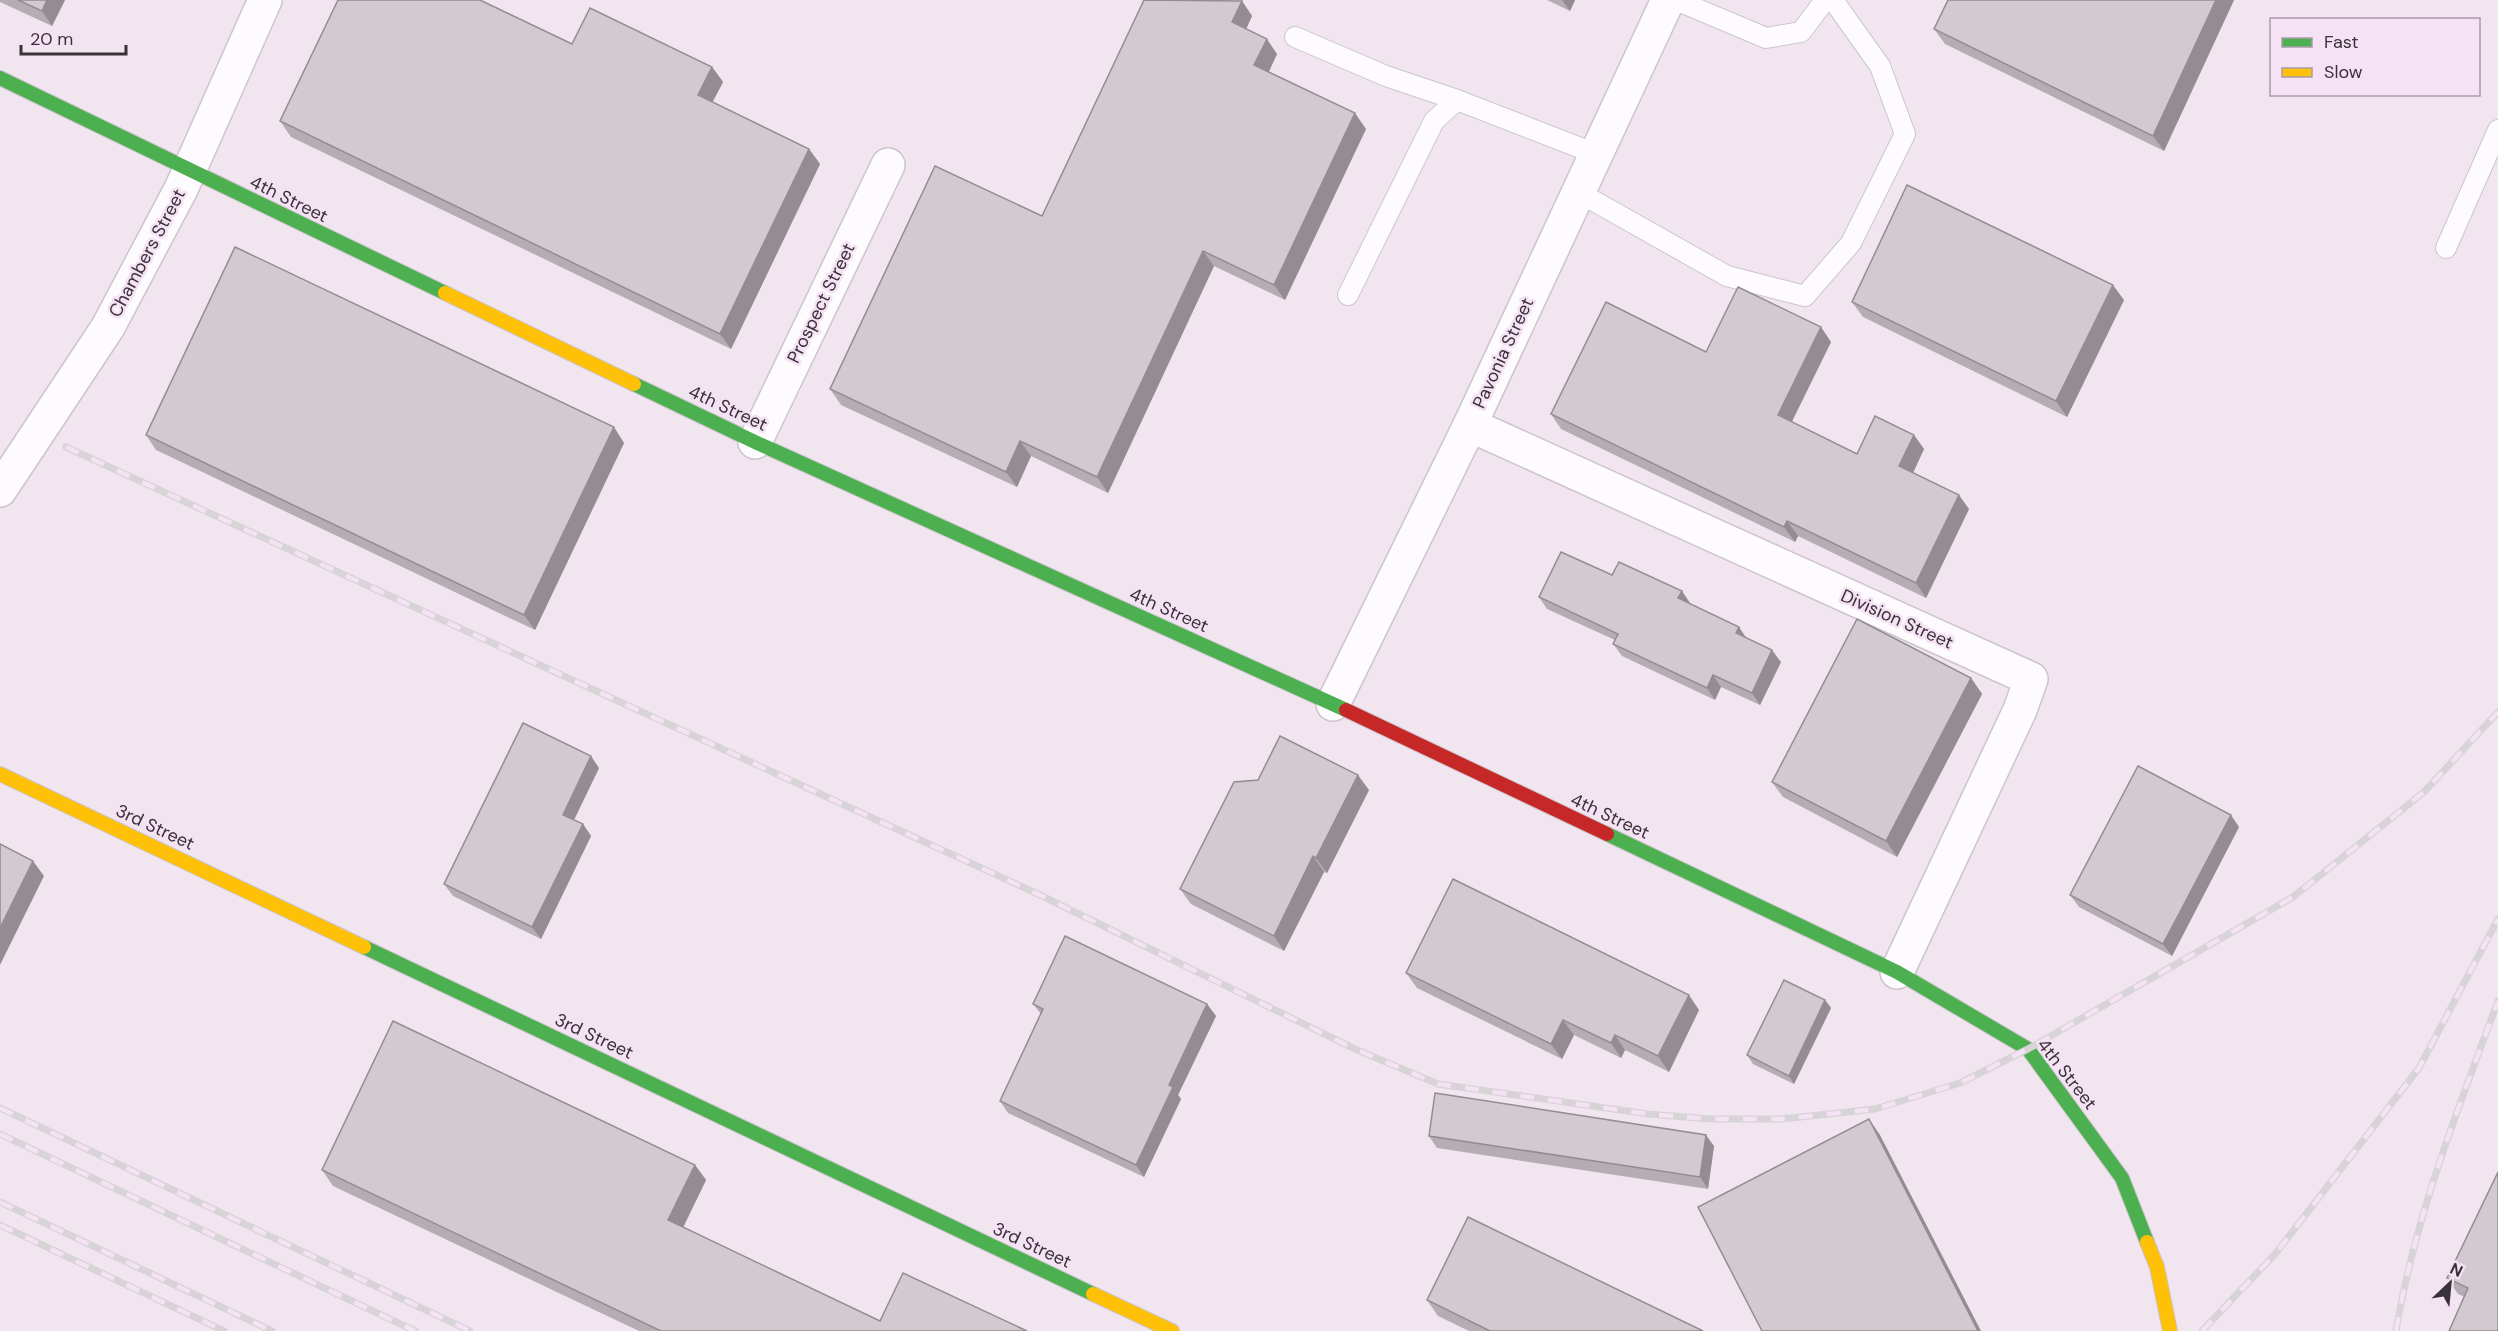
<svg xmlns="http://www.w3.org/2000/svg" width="2498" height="1331" viewBox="0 0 2498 1331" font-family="'DM Sans',sans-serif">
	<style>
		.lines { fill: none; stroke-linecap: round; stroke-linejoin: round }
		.lane-casing { stroke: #cdc4cc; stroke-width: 22 }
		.street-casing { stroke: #cdc4cc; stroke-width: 36 }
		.fast-casing { stroke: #cdc4cc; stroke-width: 16 }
		.slow-casing { stroke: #cdc4cc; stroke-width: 16 }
		.jam-casing { stroke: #cdc4cc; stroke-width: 16 }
		.lane { stroke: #fdfbfd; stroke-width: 20 }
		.street { stroke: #fdfbfd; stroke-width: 33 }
		.fast { stroke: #4caf50; stroke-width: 14 }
		.slow { stroke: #ffc107; stroke-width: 14 }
		.jam { stroke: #c62828; stroke-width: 14 }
		.rail-casing { stroke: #d7d3d6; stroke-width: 7 }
		.rail { stroke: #f5e2f4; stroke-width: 4.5; stroke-dasharray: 14; stroke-linecap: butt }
		.wall { fill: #b5adb4 }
		.shaded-wall { fill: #938d92 }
		.building { fill: #d2c9d1; stroke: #938d92; stroke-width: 1.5 }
		.labels { text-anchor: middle; stroke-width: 5; stroke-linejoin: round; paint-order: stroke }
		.street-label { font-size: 18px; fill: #3a3239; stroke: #f5e2f4 }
	</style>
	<rect width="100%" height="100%" fill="#f1e6f0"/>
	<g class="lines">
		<g class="lane-casing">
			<g id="lane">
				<path d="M 1676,0 L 1766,38 L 1801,32 L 1825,0"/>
				<path d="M 1295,37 L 1386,76 L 1457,100"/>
				<path d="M 1578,192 L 1727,276 L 1805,296 L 1851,243 L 1905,134 L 1880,66 L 1833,0"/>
				<path d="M 2446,248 L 2498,130"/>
				<path d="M 1348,295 L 1434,121 L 1457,100 L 1596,154"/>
			</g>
		</g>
		<g class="street-casing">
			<g id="street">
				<path d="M 1470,425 L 2031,679 L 2020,710 L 1897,972"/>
				<path d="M 755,442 L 888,165"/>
				<path d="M 0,490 L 108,327 L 181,189 L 265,0"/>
				<path d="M 1333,704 L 1470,425 L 1668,0"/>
			</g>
		</g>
		<g class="fast-casing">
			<g id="fast">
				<path d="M 0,78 L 445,293"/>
				<path d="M 634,384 L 755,442 L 1346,710"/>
				<path d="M 1607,834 L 1897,972 L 2028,1049 L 2122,1178 L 2147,1242"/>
				<path d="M 364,947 L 1093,1294"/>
			</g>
		</g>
		<g class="slow-casing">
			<g id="slow">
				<path d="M 445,293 L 634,384"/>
				<path d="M 0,774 L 364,947"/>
				<path d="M 2147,1242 L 2157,1267 L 2170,1331"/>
				<path d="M 1093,1294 L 1172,1331"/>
			</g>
		</g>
		<g class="jam-casing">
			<path id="jam" d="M 1346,710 L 1607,834"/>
		</g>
		<use href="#lane" class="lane"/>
		<use href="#street" class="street"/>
		<use href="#fast" class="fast"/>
		<use href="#slow" class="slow"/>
		<use href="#jam" class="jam"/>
		<g class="rail-casing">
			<g id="rail">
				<path d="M 66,447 L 1040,895 L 1355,1049 L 1438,1084 L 1648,1114 L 1710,1119 L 1782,1119 L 1875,1109 L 1960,1083 L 2028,1049 L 2293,897 L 2424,792 L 2498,712"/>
				<path d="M 0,1108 L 470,1331"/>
				<path d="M 0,1134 L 415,1331"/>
				<path d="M 0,1202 L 272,1331"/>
				<path d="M 0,1225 L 224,1331"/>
				<path d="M 2202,1331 L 2276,1253 L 2419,1068 L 2498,919"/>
				<path d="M 2396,1331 C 2415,1216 2458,1109 2498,1001"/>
			</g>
		</g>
		<use href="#rail" class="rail"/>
	</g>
	<g class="wall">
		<path d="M 0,0 L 65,0 L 52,26 L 0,2 Z"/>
		<path d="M 1547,0 L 1575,0 L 1570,11 Z"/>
		<path d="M 2234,0 L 2164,151 L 1945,44 L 1934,29 Z"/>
		<path d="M 1242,1 L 1252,16 L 1246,29 L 1277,54 L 1269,72 L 1366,129 L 1285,300 L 1214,266 L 1108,493 L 1031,456 L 1017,487 L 841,405 L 830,389 L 1042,216 Z"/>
		<path d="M 572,44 L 712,67 L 723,82 L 712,102 L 809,149 L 820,164 L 731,349 L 291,137 L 280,121 Z"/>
		<path d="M 2124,300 L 2067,417 L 1863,317 L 1852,302 Z"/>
		<path d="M 1831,342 L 1792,422 L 1857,454 L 1914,435 L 1924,449 L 1913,473 L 1969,509 L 1926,598 L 1798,536 L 1795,542 L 1561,429 L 1551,414 L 1706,352 Z"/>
		<path d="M 146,435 L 624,443 L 535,630 L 156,450 Z"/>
		<path d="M 1539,597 L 1690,603 L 1690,604 L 1747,638 L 1781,662 L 1760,705 L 1721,687 L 1715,700 L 1622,656 L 1613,644 L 1615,640 L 1547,609 Z"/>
		<path d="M 1971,678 L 1982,694 L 1897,857 L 1783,797 L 1772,782 Z"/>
		<path d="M 599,768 L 574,820 L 583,824 L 591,836 L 541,939 L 453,896 L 444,884 Z"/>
		<path d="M 1369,790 L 1327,873 L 1324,872 L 1284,951 L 1191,904 L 1180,889 Z"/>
		<path d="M 2239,827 L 2172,956 L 2079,907 L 2070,895 Z"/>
		<path d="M 1406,973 L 1699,1010 L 1669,1072 L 1625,1050 L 1621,1058 L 1574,1035 L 1562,1059 L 1417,988 Z"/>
		<path d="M 1825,1000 L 1831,1008 L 1794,1084 L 1753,1064 L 1747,1055 Z"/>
		<path d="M 1033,1004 L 1207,1004 L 1216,1016 L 1178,1095 L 1181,1099 L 1144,1177 L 1008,1113 L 1000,1101 L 1041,1014 Z"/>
		<path d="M 1429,1136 L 1714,1146 L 1708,1189 L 1437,1148 Z"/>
		<path d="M 695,1165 L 706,1180 L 683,1227 L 880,1321 L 1027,1331 L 639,1331 L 333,1186 L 322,1170 Z"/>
		<path d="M 2498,1172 L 2498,1331 L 2465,1297 L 2458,1294 L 2447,1278 Z"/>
		<path d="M 1427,1300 L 1703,1331 L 1469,1331 L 1438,1316 Z"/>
	</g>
	<g class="shaded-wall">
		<path d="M 47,0 L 65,0 L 52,26 L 42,11 Z"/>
		<path d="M 1562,0 L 1575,0 L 1570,11 Z"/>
		<path d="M 2216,0 L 2234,0 L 2164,151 L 2153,136 Z"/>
		<path d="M 1242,1 L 1252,16 L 1242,38 L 1232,22 Z"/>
		<path d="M 1267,39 L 1277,54 L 1264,81 L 1254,65 Z"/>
		<path d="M 712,67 L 723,82 L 708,111 L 698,95 Z"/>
		<path d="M 1355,113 L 1366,129 L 1285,300 L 1274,285 Z"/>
		<path d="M 809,149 L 820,164 L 731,349 L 720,334 Z"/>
		<path d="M 1203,251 L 1214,266 L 1108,493 L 1097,477 Z"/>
		<path d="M 2113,285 L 2124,300 L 2067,417 L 2056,401 Z"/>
		<path d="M 1821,327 L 1831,342 L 1788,429 L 1778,415 Z"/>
		<path d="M 614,427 L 624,443 L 535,630 L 524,615 Z"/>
		<path d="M 1914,435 L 1924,449 L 1909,481 L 1899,466 Z"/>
		<path d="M 1020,441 L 1031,456 L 1017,487 L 1006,472 Z"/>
		<path d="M 1959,495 L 1969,509 L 1926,598 L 1916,583 Z"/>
		<path d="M 1787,521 L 1798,536 L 1795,542 L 1784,527 Z"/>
		<path d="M 1682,591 L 1690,603 L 1687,610 L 1678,598 Z"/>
		<path d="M 1739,627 L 1747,639 L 1736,633 Z"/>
		<path d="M 1772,650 L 1781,662 L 1760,705 L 1752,693 Z"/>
		<path d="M 1713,675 L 1721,687 L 1715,700 L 1707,688 Z"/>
		<path d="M 1971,678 L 1982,694 L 1897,857 L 1886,841 Z"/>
		<path d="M 591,756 L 599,768 L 571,826 L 563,815 Z"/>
		<path d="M 1358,775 L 1369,790 L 1327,873 L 1316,858 Z"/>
		<path d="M 2231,815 L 2239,827 L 2172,956 L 2163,944 Z"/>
		<path d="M 583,824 L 591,836 L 541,939 L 532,927 Z"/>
		<path d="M 1313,856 L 1324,872 L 1284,951 L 1274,936 Z"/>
		<path d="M 33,861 L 44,876 L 0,965 L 0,928 Z"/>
		<path d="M 1689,995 L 1699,1010 L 1669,1072 L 1658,1056 Z"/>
		<path d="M 1825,1000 L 1831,1008 L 1794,1084 L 1789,1076 Z"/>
		<path d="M 1207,1004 L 1216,1016 L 1178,1095 L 1181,1099 L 1144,1177 L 1136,1165 L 1169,1085 Z"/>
		<path d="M 1563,1020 L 1574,1035 L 1562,1059 L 1551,1044 Z"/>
		<path d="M 1615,1035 L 1625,1050 L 1621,1058 L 1611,1043 Z"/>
		<path d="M 1869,1119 L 1880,1135 L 1981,1331 L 1978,1331 Z"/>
		<path d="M 1706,1135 L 1714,1146 L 1708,1189 L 1700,1177 Z"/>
		<path d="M 695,1165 L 706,1180 L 679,1236 L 668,1220 Z"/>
	</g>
	<g class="building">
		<path d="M 18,0 L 47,0 L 42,11 Z"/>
		<path d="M 338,0 L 480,0 L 572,44 L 590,8 L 712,67 L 698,95 L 809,149 L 720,334 L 280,121 Z"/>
		<path d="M 1144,0 L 1242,1 L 1232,22 L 1267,39 L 1254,65 L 1355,113 L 1274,285 L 1203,251 L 1097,477 L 1020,441 L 1006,472 L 830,389 L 935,166 L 1042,216 Z"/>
		<path d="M 1948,0 L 2216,0 L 2153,136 L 1934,29 Z"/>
		<path d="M 1907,185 L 2113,285 L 2056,401 L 1852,302 Z"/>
		<path d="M 235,247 L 614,427 L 524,615 L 146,435 Z"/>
		<path d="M 1738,287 L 1821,327 L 1778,415 L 1857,454 L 1875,416 L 1914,435 L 1899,466 L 1959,495 L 1916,583 L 1787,521 L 1784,527 L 1551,414 L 1606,302 L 1706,352 Z"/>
		<path d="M 1561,552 L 1612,575 L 1619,562 L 1682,591 L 1678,598 L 1739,627 L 1736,633 L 1772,650 L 1752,693 L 1713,675 L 1707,688 L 1613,644 L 1618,634 L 1539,597 Z"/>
		<path d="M 1857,619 L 1971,678 L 1886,841 L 1772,782 Z"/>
		<path d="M 523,723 L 591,756 L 563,815 L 583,824 L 532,927 L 444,884 Z"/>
		<path d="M 1280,736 L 1358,775 L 1316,858 L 1313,856 L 1274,936 L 1180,889 L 1234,782 L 1258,780 Z"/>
		<path d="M 2138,766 L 2231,815 L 2163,944 L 2070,895 Z"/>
		<path d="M 0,844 L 33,861 L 0,928 Z"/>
		<path d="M 1453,879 L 1689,995 L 1658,1056 L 1615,1035 L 1611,1043 L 1563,1020 L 1551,1044 L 1406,973 Z"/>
		<path d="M 1065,936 L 1207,1004 L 1169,1085 L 1173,1087 L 1136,1165 L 1000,1101 L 1043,1009 L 1033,1004 Z"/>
		<path d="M 1784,980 L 1825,1000 L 1789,1076 L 1747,1055 Z"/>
		<path d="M 393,1021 L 695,1165 L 668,1220 L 880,1321 L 903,1273 L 1027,1331 L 661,1331 L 322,1170 Z"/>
		<path d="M 1435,1093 L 1706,1135 L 1700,1177 L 1429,1136 Z"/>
		<path d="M 1869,1119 L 1978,1331 L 1762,1331 L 1698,1207 Z"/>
		<path d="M 2498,1172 L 2498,1331 L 2449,1331 L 2468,1288 L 2447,1278 Z"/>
		<path d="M 1468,1217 L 1703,1331 L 1490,1331 L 1427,1300 Z"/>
	</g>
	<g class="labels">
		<g class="street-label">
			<text transform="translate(289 199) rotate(26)" y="6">4th Street</text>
			<text transform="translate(147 253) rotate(-62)" y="6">Chambers Street</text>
			<text transform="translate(821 303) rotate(-64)" y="6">Prospect Street</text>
			<text transform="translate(1503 353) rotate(-65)" y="6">Pavonia Street</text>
			<text transform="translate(728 408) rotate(25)" y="6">4th Street</text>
			<text transform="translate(1169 610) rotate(24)" y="6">4th Street</text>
			<text transform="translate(1897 619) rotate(24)" y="6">Division Street</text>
			<text transform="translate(1610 816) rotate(25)" y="6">4th Street</text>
			<text transform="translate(155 827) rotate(25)" y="6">3rd Street</text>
			<text transform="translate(594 1036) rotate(25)" y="6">3rd Street</text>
			<text transform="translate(2067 1074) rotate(52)" y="6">4th Street</text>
			<text transform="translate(1032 1245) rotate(25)" y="6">3rd Street</text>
		</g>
	</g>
	<rect x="2270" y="18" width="210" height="78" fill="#f5e2f4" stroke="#aa9ca9" stroke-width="1.5"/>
	<rect x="2282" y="38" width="30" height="9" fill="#4caf50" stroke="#aa9ca9" stroke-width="1.5"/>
	<text x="2324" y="48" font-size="18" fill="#3a3239">Fast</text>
	<rect x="2282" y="68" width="30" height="9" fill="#ffc107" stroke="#aa9ca9" stroke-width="1.5"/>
	<text x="2324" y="78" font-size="18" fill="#3a3239">Slow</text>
	<g transform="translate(2450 1283) rotate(26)" stroke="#f5e2f4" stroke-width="4.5" paint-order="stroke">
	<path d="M0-4.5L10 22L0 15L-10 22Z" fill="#3a3239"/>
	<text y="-9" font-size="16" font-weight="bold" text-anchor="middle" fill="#3a3239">N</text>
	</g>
	<path d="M21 45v9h105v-9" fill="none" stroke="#3a3239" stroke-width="3"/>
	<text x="30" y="45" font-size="18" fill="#3a3239" stroke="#f5e2f4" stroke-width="4.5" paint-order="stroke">20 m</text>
</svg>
